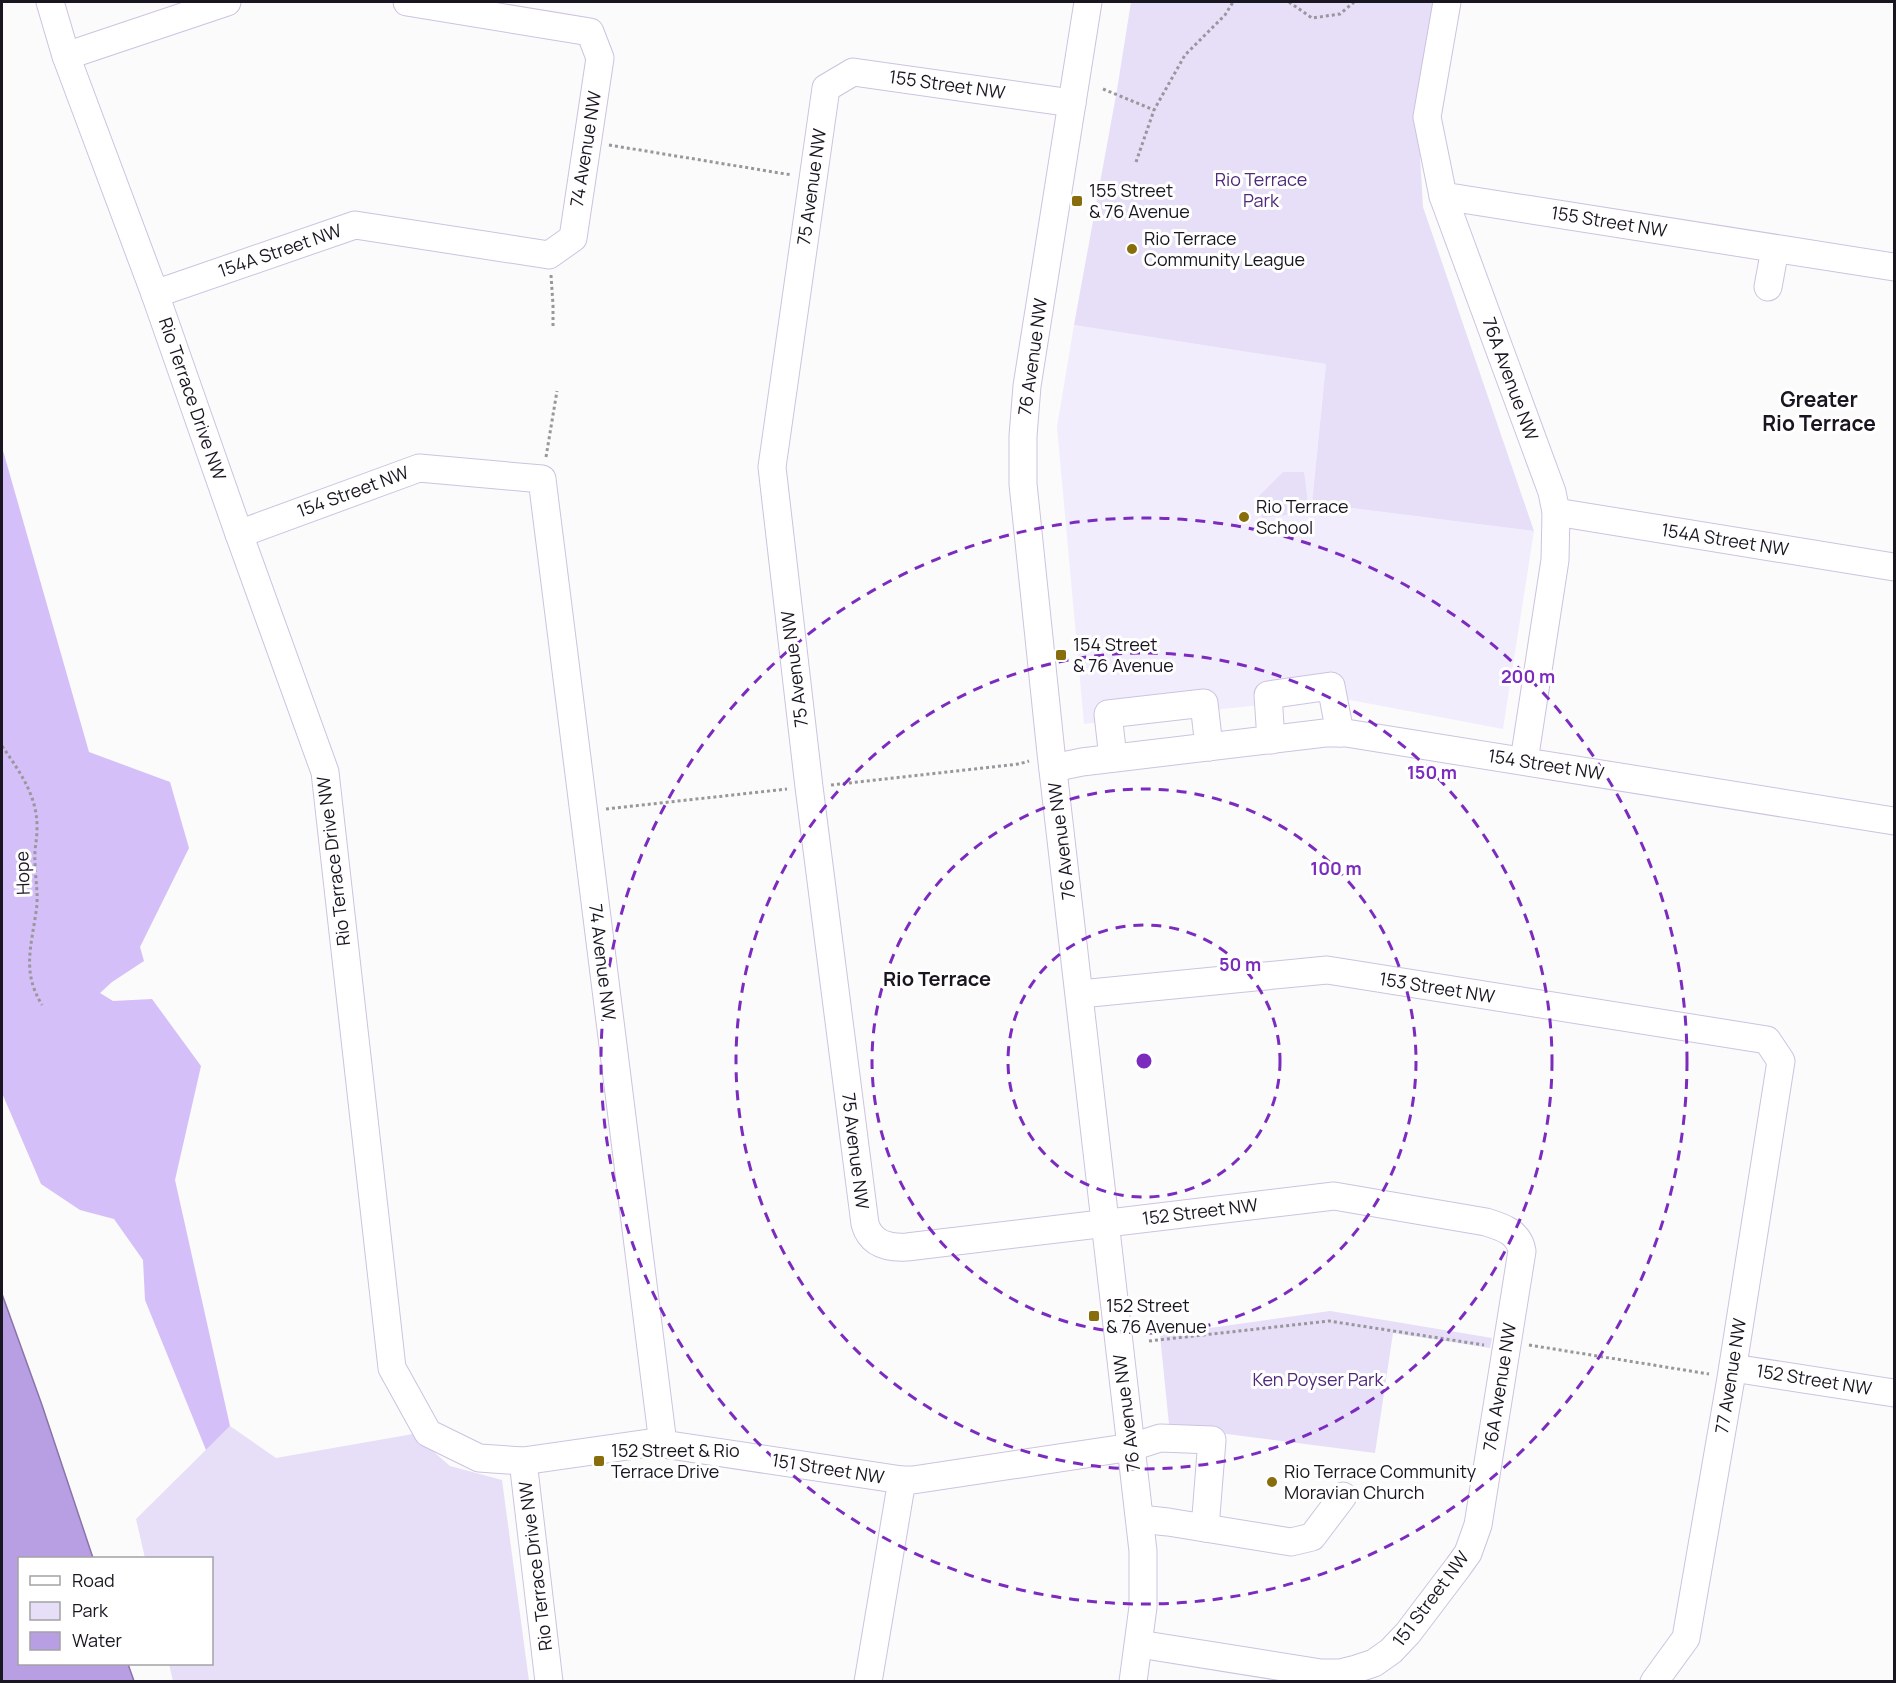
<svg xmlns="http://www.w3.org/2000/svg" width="1896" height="1683" viewBox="0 0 1896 1683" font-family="Manrope,sans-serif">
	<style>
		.built { fill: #f2edfd }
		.green { fill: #e7def8 }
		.forest { fill: #d4bff8 }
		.water { fill: #b89ee3; stroke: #8975a9; stroke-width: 1.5 }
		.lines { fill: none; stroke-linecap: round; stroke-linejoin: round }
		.minor-casing { stroke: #cdc3e0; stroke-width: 29 }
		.path { stroke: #99979c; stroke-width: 3; stroke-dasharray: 3 3; stroke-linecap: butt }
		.minor { stroke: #fff; stroke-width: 27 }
		.ring { fill: none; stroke: #7b2cbf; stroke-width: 3; stroke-dasharray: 10 8 }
		.poi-dot { fill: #886d0c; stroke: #fff; stroke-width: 2 }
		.labels { text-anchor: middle; stroke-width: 6; stroke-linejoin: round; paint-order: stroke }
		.street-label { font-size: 18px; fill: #1a1621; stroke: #fff }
		.park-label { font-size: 18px; fill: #4f2a7a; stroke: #fff }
		.poi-label { font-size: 18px; fill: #1a1621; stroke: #fff; text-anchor: start }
		.neighbourhood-label { font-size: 20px; font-weight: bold; fill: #1a1621; stroke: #fff }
		.quarter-label { font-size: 21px; font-weight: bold; fill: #1a1621; stroke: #fff }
		.centre { fill: #7b2cbf; stroke: #fff; stroke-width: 3 }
		.ring-label { font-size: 18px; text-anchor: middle; font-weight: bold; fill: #7b2cbf; stroke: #fff; stroke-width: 6; stroke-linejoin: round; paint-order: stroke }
	</style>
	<rect width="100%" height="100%" fill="#fbfbfb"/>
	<path class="built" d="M 1074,325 L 1326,364 L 1312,503 L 1534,531 L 1503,729 L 1334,697 L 1084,724 L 1057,427 Z"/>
	<g class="green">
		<path d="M 1131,2 L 1433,2 L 1417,104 L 1423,207 L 1534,531 L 1312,503 L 1326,364 L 1074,325 L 1117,90 Z"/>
		<path d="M 1283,472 L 1304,472 L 1309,512 L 1262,518 L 1258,497 Z"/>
		<path d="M 1330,1311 L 1492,1338 L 1490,1348 L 1393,1333 L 1375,1453 L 1227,1434 L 1170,1434 L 1160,1335 Z"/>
		<path d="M 230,1426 L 276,1458 L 413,1434 L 450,1466 L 502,1480 L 529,1681 L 173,1681 L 169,1664 L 212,1664 L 212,1558 L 145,1558 L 136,1519 Z"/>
	</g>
	<path class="forest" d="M 2,447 L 89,752 L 170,782 L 189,848 L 140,947 L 144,961 L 112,982 L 100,993 L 113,1001 L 152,999 L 201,1066 L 175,1180 L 230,1426 L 206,1450 L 145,1300 L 143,1260 L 114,1219 L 80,1210 L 41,1184 L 2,1093 Z"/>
	<path class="water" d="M 2,1294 L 42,1405 L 93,1558 L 20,1558 L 20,1664 L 128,1664 L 134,1681 L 2,1681 Z"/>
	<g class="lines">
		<g class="minor-casing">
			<g id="minor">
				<path d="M 50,2 L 66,56 L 155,294 L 239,534 L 325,772 L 392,1368 L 428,1433 L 479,1458 L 523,1461 L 649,1443 L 663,1444 L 902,1480 L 913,1480 L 1132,1447 L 1160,1438 L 1212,1440 L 1205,1528 L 1168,1522 L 1140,1519"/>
				<path d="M 1088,2 L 1027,386 L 1023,436 L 1023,484 L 1051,753 L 1143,1551 L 1143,1607 L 1133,1682"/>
				<path d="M 1447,2 L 1427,117 L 1443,196 L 1552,492 L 1556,512 L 1555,560 L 1524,761"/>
				<path d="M 66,56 L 227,2"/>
				<path d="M 1072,103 L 853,72 L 826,88 L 772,467 L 809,787 L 865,1224 C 871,1244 888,1248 907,1247 L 1334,1196 L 1486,1222 C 1502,1227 1519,1232 1522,1251 L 1478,1525 L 1468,1553 L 1458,1567 L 1408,1633 L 1391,1651 L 1374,1663 L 1356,1669 L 1340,1673 L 1321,1673 L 1139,1644"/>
				<path d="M 1443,196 L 1894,267"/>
				<path d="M 1768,287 L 1775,249"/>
				<path d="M 155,294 L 355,225 L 549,255 L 573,238 L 600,58 L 590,32 L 407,2"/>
				<path d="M 1556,512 L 1894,567"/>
				<path d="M 239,534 L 419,468 L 542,479 L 663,1444"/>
				<path d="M 1271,740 L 1268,695 L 1331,686 L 1340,733"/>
				<path d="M 1113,758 L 1108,714 L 1204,703 L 1209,747"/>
				<path d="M 1053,768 L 1082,762 L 1325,733 L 1346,733 L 1894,821"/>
				<path d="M 1080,994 L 1327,970 L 1767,1040 L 1781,1061 L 1731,1378 L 1686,1638 L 1654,1682"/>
				<path d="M 1733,1368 L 1894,1393"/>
				<path d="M 523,1461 L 549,1682"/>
				<path d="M 1205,1528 L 1291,1542 L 1312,1537 L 1343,1496"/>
				<path d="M 868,1682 L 902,1480"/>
			</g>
		</g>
		<g class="path">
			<path d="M 1289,2 L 1312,18 L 1340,14 L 1354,2"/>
			<path d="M 1103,89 L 1154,110"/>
			<path d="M 609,145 L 792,175"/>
			<path d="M 1136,162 L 1154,110 L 1185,55 L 1225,15 L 1233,2"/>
			<path d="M 551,275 L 553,305 L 553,327"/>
			<path d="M 546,457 L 557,391"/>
			<path d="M 2,746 C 20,772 38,797 37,829 C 37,840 34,851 35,861 C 35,878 39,895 36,912 C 31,948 22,972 42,1005"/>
			<path d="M 831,785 L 1019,764 L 1029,761"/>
			<path d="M 606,809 L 787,789"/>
			<path d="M 1149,1341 L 1329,1321 L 1484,1345"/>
			<path d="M 1529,1345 L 1709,1374"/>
		</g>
		<use href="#minor" class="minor"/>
	</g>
	<g class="ring">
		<circle cx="1144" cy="1061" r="136"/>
		<circle cx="1144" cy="1061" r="272"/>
		<circle cx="1144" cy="1061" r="408"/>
		<circle cx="1144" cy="1061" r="543"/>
	</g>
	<g class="poi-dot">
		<rect x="1071" y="195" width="12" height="12" rx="3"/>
		<circle cx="1132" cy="249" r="6"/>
		<circle cx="1244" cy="517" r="6"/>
		<rect x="1055" y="649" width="12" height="12" rx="3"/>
		<rect x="1088" y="1310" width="12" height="12" rx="3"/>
		<rect x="593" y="1455" width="12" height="12" rx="3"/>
		<circle cx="1272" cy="1482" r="6"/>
	</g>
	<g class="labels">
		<g class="street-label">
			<text transform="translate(947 85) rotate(8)" y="6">155 Street NW</text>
			<text transform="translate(586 149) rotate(-81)" y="6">74 Avenue NW</text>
			<text transform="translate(812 187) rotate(-82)" y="6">75 Avenue NW</text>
			<text transform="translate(1609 222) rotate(9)" y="6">155 Street NW</text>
			<text transform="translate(280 251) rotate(-19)" y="6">154A Street NW</text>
			<text transform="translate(1033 357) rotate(-82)" y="6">76 Avenue NW</text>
			<text transform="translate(1510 379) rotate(70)" y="6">76A Avenue NW</text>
			<text transform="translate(192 399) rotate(71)" y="6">Rio Terrace Drive NW</text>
			<text transform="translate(353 492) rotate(-20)" y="6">154 Street NW</text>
			<text transform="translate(1725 540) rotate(9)" y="6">154A Street NW</text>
			<text transform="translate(795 669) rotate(-97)" y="6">75 Avenue NW</text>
			<text transform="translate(1546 765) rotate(9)" y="6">154 Street NW</text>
			<text transform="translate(1062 841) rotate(-97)" y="6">76 Avenue NW</text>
			<text transform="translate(334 861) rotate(-97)" y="6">Rio Terrace Drive NW</text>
			<text transform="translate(23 873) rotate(-92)" y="6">Hope</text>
			<text transform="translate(602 962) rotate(83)" y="6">74 Avenue NW</text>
			<text transform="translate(1437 988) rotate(9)" y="6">153 Street NW</text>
			<text transform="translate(855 1151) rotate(83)" y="6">75 Avenue NW</text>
			<text transform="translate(1200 1212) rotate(-7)" y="6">152 Street NW</text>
			<text transform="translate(1731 1376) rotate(-81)" y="6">77 Avenue NW</text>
			<text transform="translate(1814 1380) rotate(9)" y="6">152 Street NW</text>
			<text transform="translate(1500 1387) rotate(-81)" y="6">76A Avenue NW</text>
			<text transform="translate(1127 1413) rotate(-97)" y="6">76 Avenue NW</text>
			<text transform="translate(828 1469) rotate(9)" y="6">151 Street NW</text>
			<text transform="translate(536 1566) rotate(-97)" y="6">Rio Terrace Drive NW</text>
			<text transform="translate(1431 1599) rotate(-53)" y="6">151 Street NW</text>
		</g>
		<g class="park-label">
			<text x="1261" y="186">Rio Terrace<tspan x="1261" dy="21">Park</tspan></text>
			<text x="1318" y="1386">Ken Poyser Park</text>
		</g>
		<g class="poi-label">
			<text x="1089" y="197">155 Street<tspan x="1089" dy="21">&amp; 76 Avenue</tspan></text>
			<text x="1144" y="245">Rio Terrace<tspan x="1144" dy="21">Community League</tspan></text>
			<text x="1256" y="513">Rio Terrace<tspan x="1256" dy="21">School</tspan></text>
			<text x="1073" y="651">154 Street<tspan x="1073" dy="21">&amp; 76 Avenue</tspan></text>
			<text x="1106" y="1312">152 Street<tspan x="1106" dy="21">&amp; 76 Avenue</tspan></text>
			<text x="611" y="1457">152 Street &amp; Rio<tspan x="611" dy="21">Terrace Drive</tspan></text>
			<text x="1284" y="1478">Rio Terrace Community<tspan x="1284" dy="21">Moravian Church</tspan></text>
		</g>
		<g class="neighbourhood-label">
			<text x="937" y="986">Rio Terrace</text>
		</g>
		<g class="quarter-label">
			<text x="1819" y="407">Greater<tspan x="1819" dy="24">Rio Terrace</tspan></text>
		</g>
	</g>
	<circle cx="1144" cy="1061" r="9" class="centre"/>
	<g class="ring-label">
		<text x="1528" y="683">200 m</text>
		<text x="1432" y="779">150 m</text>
		<text x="1336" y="875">100 m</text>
		<text x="1240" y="971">50 m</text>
	</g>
	<rect width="1896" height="1683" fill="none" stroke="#1a1621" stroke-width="6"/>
	<rect x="18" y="1557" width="195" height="108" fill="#ffffff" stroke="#a3a2a6" stroke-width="1.5"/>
	<rect x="30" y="1576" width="30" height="9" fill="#ffffff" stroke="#a3a2a6" stroke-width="1.5"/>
	<text x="72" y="1587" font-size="18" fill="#1a1621">Road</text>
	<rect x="30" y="1602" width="30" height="18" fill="#e7def8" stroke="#a3a2a6" stroke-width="1.5"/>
	<text x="72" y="1617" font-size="18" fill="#1a1621">Park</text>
	<rect x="30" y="1632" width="30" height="18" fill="#b89ee3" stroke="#a3a2a6" stroke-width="1.5"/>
	<text x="72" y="1647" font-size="18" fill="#1a1621">Water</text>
</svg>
